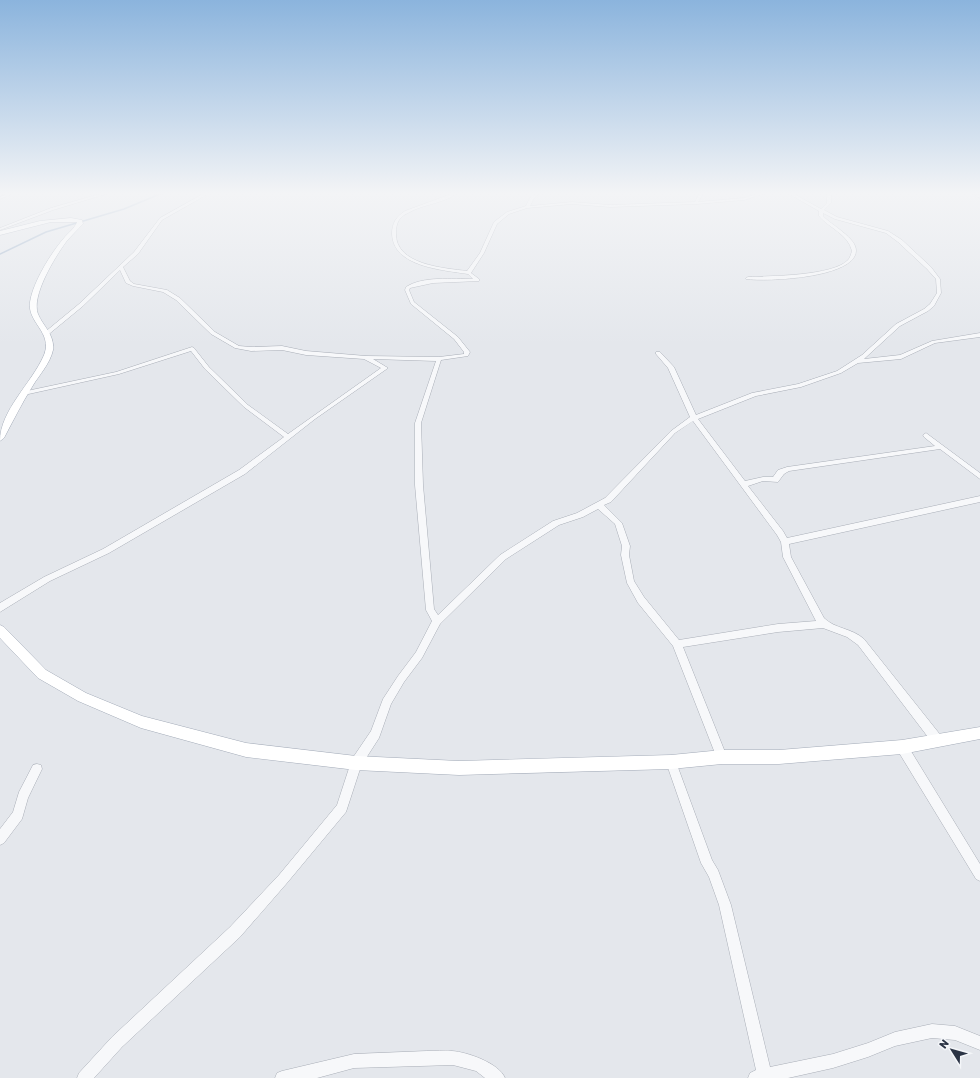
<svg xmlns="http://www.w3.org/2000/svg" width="980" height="1078" viewBox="0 0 980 1078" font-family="Rubik,sans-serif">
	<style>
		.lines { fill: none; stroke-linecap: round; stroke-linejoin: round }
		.stream { stroke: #9fb4cc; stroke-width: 1.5 }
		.minor-casing { stroke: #a9aeb7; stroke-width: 1 }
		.major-casing { stroke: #a3abb8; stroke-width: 1 }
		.minor { fill: #f7f8fa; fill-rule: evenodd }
		.major { fill: #fff; fill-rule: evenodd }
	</style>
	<rect width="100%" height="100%" fill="#e4e7ec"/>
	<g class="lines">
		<path class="stream" d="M 0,254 L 46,232 L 124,209 L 160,194"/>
		<g class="minor-casing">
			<g id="minor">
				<path d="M 7,194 L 12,194 L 0,199 L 0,197 Z"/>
				<path d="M 100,194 L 106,194 L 53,210 L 0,230 L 0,228 L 51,208 Z"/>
				<path d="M 203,194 L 208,194 L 162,220 L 138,254 L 123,267 L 130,281 L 134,284 L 167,290 L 180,298 L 215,332 L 239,346 L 251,347 L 282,346 L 306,351 L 366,356 L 439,357 L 464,354 L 464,352 L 454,339 L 411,304 L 405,290 L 406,287 C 422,276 453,279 473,279 L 468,274 C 443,270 393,267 392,234 C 392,223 396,217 405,211 L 451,194 L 456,194 C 442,204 423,204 408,213 C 399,217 396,223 396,233 C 395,265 444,268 467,271 L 480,253 L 494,222 L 507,212 L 526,206 C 529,200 531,194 539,194 L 534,198 L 530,206 L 572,202 L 610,205 L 695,202 L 699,194 L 703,194 L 698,202 L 744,198 L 757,194 L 763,194 L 744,200 L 697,204 L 610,207 L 572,204 L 527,208 L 509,214 L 497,224 L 484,253 L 471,273 L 479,279 L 479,281 L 433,283 L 410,288 L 409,290 L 414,302 L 458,337 L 470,352 L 468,356 L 441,360 L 421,423 L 423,485 L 434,609 L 438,615 L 500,555 L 553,521 L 577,513 L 605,498 L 671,431 L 690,417 L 668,368 L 656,354 L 656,352 L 660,352 L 674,367 L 696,415 L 752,393 L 798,384 L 837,371 L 862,355 L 896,324 L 924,309 L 930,304 L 937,293 L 936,279 L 927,269 L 898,242 L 886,233 L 835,219 L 823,213 L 823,216 C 831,225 857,238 856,251 C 855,278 766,282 746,279 L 746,278 L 748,277 C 770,276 833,276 848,260 C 850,258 851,254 852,251 C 848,234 829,228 819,216 L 819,211 L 789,194 L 794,194 L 821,209 L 827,203 L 827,194 L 831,194 L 831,203 L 824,210 L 837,217 L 888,231 L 902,240 L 931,267 L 940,279 L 941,293 L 934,306 L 928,311 L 900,326 L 864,359 L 900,355 L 932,341 L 980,333 L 980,337 L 935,343 L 901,359 L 858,363 L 841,373 L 801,387 L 756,396 L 698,419 L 745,481 L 763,477 L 773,477 L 778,470 L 787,467 L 935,446 L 924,437 L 923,435 L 926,433 L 980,473 L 980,479 L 940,449 L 789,471 L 784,474 L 778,482 L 763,481 L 748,486 L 783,531 L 787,538 L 980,496 L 980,502 L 789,544 L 791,557 L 824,618 C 835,629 852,628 864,639 L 942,737 L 943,741 L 942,745 L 938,746 L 934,745 L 858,645 L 847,637 L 823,628 L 778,632 L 683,647 L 727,757 L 726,761 L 722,762 L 718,761 L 673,646 L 638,603 L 627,583 L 621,555 L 622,546 L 615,524 L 598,509 L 583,517 L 559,525 L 506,559 L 440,624 L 422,658 L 404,682 L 391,704 L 379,738 L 361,766 L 346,812 L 287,883 L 240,937 L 122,1047 L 94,1078 L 77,1078 L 79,1073 L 112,1037 L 230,927 L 279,875 L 337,805 L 352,759 L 371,731 L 383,699 L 398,676 L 416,652 L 432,621 L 426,610 L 415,485 L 415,423 L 436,361 L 373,359 L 388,368 L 315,419 L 245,474 L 109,553 L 50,581 L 0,612 L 0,603 L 44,577 L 103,549 L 239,470 L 284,437 L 244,407 L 205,369 L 191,351 L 119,374 L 24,395 L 22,394 L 22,392 L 116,372 L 192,347 L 194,348 L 209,367 L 248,405 L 288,434 L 381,368 L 364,359 L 306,355 L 282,350 L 251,351 L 235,348 L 211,334 L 176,300 L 163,292 L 133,286 L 126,283 L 120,270 L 83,306 L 49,334 L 45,334 L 45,332 L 79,304 L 134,252 L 160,218 ZM 693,421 L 777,535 L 781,542 L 783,557 L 816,621 L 778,624 L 679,640 L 644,597 L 634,581 L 629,555 L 630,546 L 622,523 L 604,505 L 611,502 L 675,433 Z"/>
				<path d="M 974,194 L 980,195 L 980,198 Z"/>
				<path d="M 902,742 L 906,743 L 980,864 L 980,881 L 976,879 L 898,751 L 897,747 L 898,743 Z"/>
				<path d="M 671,757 L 675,758 L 676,762 L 712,860 L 718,870 L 731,905 L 770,1067 L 833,1054 L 868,1043 L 895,1032 L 932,1024 L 955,1026 L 980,1036 L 980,1050 L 955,1040 L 932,1038 L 895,1046 L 868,1057 L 833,1068 L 788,1078 L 748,1078 L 750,1073 L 756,1070 L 719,905 L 709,877 L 701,863 L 666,762 L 667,758 Z"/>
				<path d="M 37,764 L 41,765 L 42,769 L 28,798 L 22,819 L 4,843 L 0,845 L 0,829 L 13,812 L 19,792 L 33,765 Z"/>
				<path d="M 427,1051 C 435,1051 444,1050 452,1051 C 467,1052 499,1063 505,1078 L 485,1078 L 476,1071 L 453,1065 L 354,1068 L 317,1078 L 275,1078 L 277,1073 L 282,1071 L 354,1054 Z"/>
			</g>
		</g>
		<g class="major-casing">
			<g id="major">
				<path d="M 71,218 L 82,220 L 83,224 C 77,230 71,236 66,242 C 55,257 31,296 38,314 C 43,326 55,335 53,350 C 50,364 39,375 32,387 C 22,403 13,421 4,438 L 0,441 C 0,410 32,383 44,355 C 53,332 27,323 30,302 C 33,282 51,253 64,238 C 68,233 75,228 77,222 L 51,222 L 0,235 L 0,231 L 40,221 Z"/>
				<path d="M 0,625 L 4,627 L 46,670 L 86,693 L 142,716 L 246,743 L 356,756 L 459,761 L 671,755 L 722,750 L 779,750 L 902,740 L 980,727 L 980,739 L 902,754 L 779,764 L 722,764 L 671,769 L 459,775 L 356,770 L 246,757 L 141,728 L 78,701 L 38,678 L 0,638 Z"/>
			</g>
		</g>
		<use href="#minor" class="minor"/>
		<use href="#major" class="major"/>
	</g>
	<linearGradient id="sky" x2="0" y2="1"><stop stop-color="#8bb4dd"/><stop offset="0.56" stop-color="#f3f4f6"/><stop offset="1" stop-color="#f3f4f6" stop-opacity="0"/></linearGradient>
	<rect width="980" height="345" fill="url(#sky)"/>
	<g transform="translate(952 1050) rotate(307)" stroke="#f4f6f9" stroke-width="3" paint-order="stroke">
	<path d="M0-3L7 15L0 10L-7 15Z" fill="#2b3445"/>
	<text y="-6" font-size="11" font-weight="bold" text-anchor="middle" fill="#2b3445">N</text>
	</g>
</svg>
